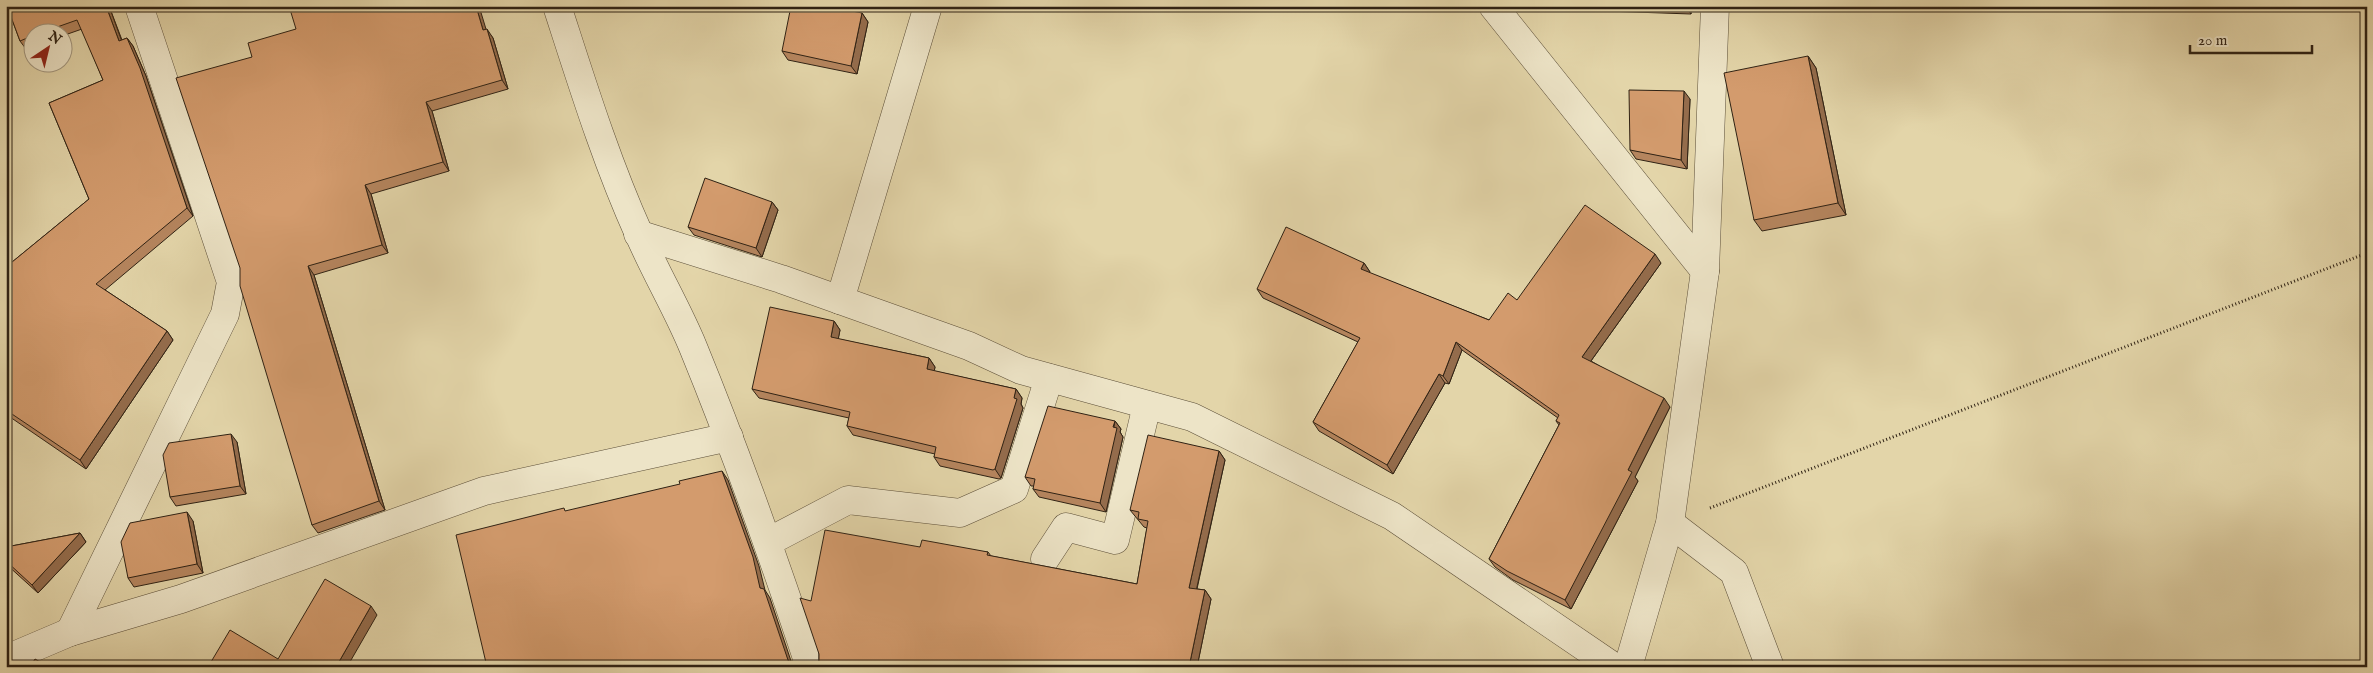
<svg xmlns="http://www.w3.org/2000/svg" width="2373" height="673" viewBox="0 0 2373 673" font-family="'IM FELL English',serif">
	<style>
		.lines { fill: none; stroke-linecap: round; stroke-linejoin: round }
		.minor-casing { stroke: #5c4f39; stroke-width: 29 }
		.path { stroke: #2f2214; stroke-width: 3; stroke-dasharray: 1 2.5; stroke-linecap: butt }
		.minor { stroke: #ede4c7; stroke-width: 28 }
		.wall { fill: #b5855e; stroke: #2f2214 }
		.shaded-wall { fill: #946c4c; stroke: #2f2214 }
		.building { fill: #d39b6d; stroke: #2f2214 }
	</style>
	<rect width="100%" height="100%" fill="#e3d5a9"/>
	<filter id="stains"><feTurbulence type="fractalNoise" baseFrequency=".004" numOctaves="4"/><feColorMatrix values="0 0 0 0 .2 0 0 0 0 .09 0 0 0 0 .02 0 0 0 .5 -.17"/></filter>
	<radialGradient id="worn" r=".72"><stop offset=".6" stop-color="#630" stop-opacity="0"/><stop offset="1" stop-color="#630" stop-opacity=".3"/></radialGradient>
	<g class="lines">
		<g class="minor-casing">
			<g id="minor">
				<path d="M 557,6 C 582,83 606,161 639,234 C 655,272 677,308 693,347 C 736,452 774,559 810,667"/>
				<path d="M 1493,6 L 1705,271"/>
				<path d="M 638,234 L 781,279 L 969,346 L 1021,370 L 1192,417 L 1392,516 L 1614,667"/>
				<path d="M 840,300 L 928,6"/>
				<path d="M 1670,523 L 1734,572 L 1770,667"/>
				<path d="M 768,542 L 848,500 L 960,513 L 1014,489 L 1049,378"/>
				<path d="M 1045,559 L 1066,527 L 1115,540 L 1147,405"/>
				<path d="M 70,632 L 225,314 L 231,282 L 139,6"/>
				<path d="M 6,661 L 9,658 L 70,632 L 181,599 L 484,491 L 729,437"/>
				<path d="M 1628,667 L 1670,523 L 1705,271 L 1715,6"/>
			</g>
		</g>
		<path class="path" d="M 1710,508 L 2367,253"/>
		<use href="#minor" class="minor"/>
	</g>
	<g class="wall">
		<path d="M 7,6 L 109,6 L 122,40 L 127,38 L 133,46 L 146,76 L 193,216 L 105,290 L 167,331 L 173,340 L 86,469 L 10,417 L 6,422 L 6,267 L 89,199 L 49,103 L 103,80 L 82,29 L 62,36 L 62,32 L 32,32 L 32,47 L 26,49 L 20,41 Z"/>
		<path d="M 1601,6 L 1691,6 L 1691,14 L 1605,11 Z"/>
		<path d="M 862,13 L 868,22 L 857,74 L 788,60 L 782,51 Z"/>
		<path d="M 486,29 L 493,38 L 508,89 L 432,111 L 449,171 L 371,194 L 388,253 L 314,275 L 385,510 L 318,533 L 312,525 L 252,57 Z"/>
		<path d="M 1808,56 L 1816,68 L 1846,215 L 1762,231 L 1754,220 Z"/>
		<path d="M 1690,99 L 1687,169 L 1636,159 L 1630,150 Z"/>
		<path d="M 772,202 L 778,210 L 762,257 L 694,235 L 688,227 Z"/>
		<path d="M 1364,263 L 1370,272 L 1369,273 L 1489,320 L 1517,300 L 1661,263 L 1591,361 L 1670,407 L 1635,477 L 1638,481 L 1571,609 L 1513,580 L 1495,567 L 1489,559 L 1559,425 L 1556,421 L 1558,418 L 1462,350 L 1449,384 L 1445,383 L 1393,474 L 1319,431 L 1313,422 L 1358,342 L 1263,298 L 1257,289 Z"/>
		<path d="M 834,321 L 840,330 L 838,339 L 929,358 L 935,367 L 934,371 L 1016,389 L 1022,398 L 1021,404 L 1023,408 L 1001,478 L 999,479 L 940,466 L 934,457 L 935,454 L 853,435 L 847,426 L 849,418 L 759,398 L 752,389 Z"/>
		<path d="M 1115,421 L 1121,429 L 1120,432 L 1123,437 L 1106,512 L 1039,497 L 1033,489 L 1034,486 L 1031,486 L 1025,477 Z"/>
		<path d="M 237,442 L 246,494 L 176,506 L 170,497 Z"/>
		<path d="M 1219,451 L 1225,460 L 1197,589 L 1205,590 L 1211,599 L 1197,667 L 817,667 L 819,662 L 819,654 L 811,601 L 920,547 L 988,552 L 991,556 L 1137,584 L 1147,528 L 1144,527 L 1130,510 Z"/>
		<path d="M 193,521 L 203,573 L 134,587 L 128,578 Z"/>
		<path d="M 80,533 L 86,542 L 38,593 L 6,564 L 6,547 Z"/>
	</g>
	<g class="shaded-wall">
		<path d="M 106,6 L 109,6 L 125,50 L 119,41 Z"/>
		<path d="M 476,6 L 479,6 L 489,39 L 483,30 Z"/>
		<path d="M 1685,6 L 1691,6 L 1691,14 Z"/>
		<path d="M 862,13 L 868,22 L 857,74 L 851,66 Z"/>
		<path d="M 487,29 L 493,38 L 508,89 L 502,80 Z"/>
		<path d="M 127,38 L 133,46 L 146,76 L 193,216 L 187,208 Z"/>
		<path d="M 1808,56 L 1816,68 L 1846,215 L 1838,203 Z"/>
		<path d="M 1684,91 L 1690,99 L 1687,169 L 1681,160 Z"/>
		<path d="M 426,102 L 432,111 L 449,171 L 443,162 Z"/>
		<path d="M 365,185 L 371,194 L 388,253 L 382,245 Z"/>
		<path d="M 772,202 L 778,210 L 762,257 L 756,248 Z"/>
		<path d="M 1655,254 L 1661,263 L 1588,365 L 1582,357 Z"/>
		<path d="M 1364,263 L 1370,272 L 1367,278 L 1361,269 Z"/>
		<path d="M 308,266 L 314,275 L 385,510 L 379,501 Z"/>
		<path d="M 834,321 L 840,330 L 837,346 L 831,337 Z"/>
		<path d="M 167,331 L 173,340 L 86,469 L 80,460 Z"/>
		<path d="M 1456,342 L 1462,350 L 1449,384 L 1443,376 Z"/>
		<path d="M 929,358 L 935,367 L 933,378 L 927,369 Z"/>
		<path d="M 1439,374 L 1445,383 L 1393,474 L 1387,465 Z"/>
		<path d="M 1016,389 L 1022,398 L 1021,404 L 1023,408 L 1001,478 L 995,469 Z"/>
		<path d="M 1664,398 L 1670,407 L 1635,477 L 1638,481 L 1571,609 L 1565,600 L 1628,470 Z"/>
		<path d="M 6,412 L 10,417 L 6,422 Z"/>
		<path d="M 1115,421 L 1121,429 L 1120,432 L 1123,437 L 1106,512 L 1100,503 Z"/>
		<path d="M 231,434 L 237,442 L 246,494 L 240,486 Z"/>
		<path d="M 1219,451 L 1225,460 L 1195,596 L 1189,588 Z"/>
		<path d="M 722,471 L 728,480 L 759,566 L 765,590 L 770,598 L 793,667 L 792,667 L 789,663 L 760,588 Z"/>
		<path d="M 187,512 L 193,521 L 203,573 L 197,564 Z"/>
		<path d="M 80,533 L 86,542 L 38,593 L 32,585 Z"/>
		<path d="M 1205,590 L 1211,599 L 1197,667 L 1189,667 Z"/>
		<path d="M 371,606 L 377,615 L 347,667 L 336,667 Z"/>
	</g>
	<g class="building">
		<path d="M 7,6 L 106,6 L 119,41 L 127,38 L 140,68 L 187,208 L 96,284 L 167,331 L 80,460 L 6,410 L 6,267 L 89,199 L 49,103 L 103,80 L 77,20 L 43,32 L 32,32 L 32,36 L 20,41 Z"/>
		<path d="M 289,6 L 476,6 L 483,30 L 487,29 L 502,80 L 426,102 L 443,162 L 365,185 L 382,245 L 308,266 L 379,501 L 312,525 L 240,286 L 240,268 L 176,78 L 252,57 L 248,43 L 296,29 Z"/>
		<path d="M 791,6 L 827,6 L 862,13 L 851,66 L 782,51 Z"/>
		<path d="M 1808,56 L 1838,203 L 1754,220 L 1724,73 Z"/>
		<path d="M 1629,90 L 1684,91 L 1681,160 L 1630,150 Z"/>
		<path d="M 705,178 L 772,202 L 756,248 L 688,227 Z"/>
		<path d="M 1585,205 L 1655,254 L 1582,357 L 1664,398 L 1628,470 L 1632,472 L 1565,600 L 1507,571 L 1489,559 L 1560,423 L 1556,421 L 1559,415 L 1456,342 L 1443,376 L 1439,374 L 1387,465 L 1313,422 L 1360,338 L 1257,289 L 1286,227 L 1364,263 L 1361,269 L 1489,320 L 1508,293 L 1517,300 Z"/>
		<path d="M 770,307 L 834,321 L 831,337 L 929,358 L 927,369 L 1016,389 L 1014,398 L 1017,399 L 995,469 L 993,470 L 934,457 L 936,447 L 847,426 L 850,412 L 752,389 Z"/>
		<path d="M 1048,406 L 1115,421 L 1113,427 L 1117,428 L 1100,503 L 1033,489 L 1035,479 L 1025,477 Z"/>
		<path d="M 231,434 L 240,486 L 170,497 L 163,455 L 169,443 Z"/>
		<path d="M 1148,435 L 1219,451 L 1189,588 L 1205,590 L 1189,667 L 817,667 L 819,662 L 819,654 L 800,598 L 811,601 L 825,530 L 920,547 L 922,540 L 988,552 L 987,555 L 1137,584 L 1148,521 L 1138,519 L 1139,512 L 1130,510 Z"/>
		<path d="M 722,471 L 753,557 L 760,588 L 764,589 L 789,663 L 792,667 L 487,667 L 456,535 L 564,508 L 565,511 L 680,484 L 679,481 Z"/>
		<path d="M 187,512 L 197,564 L 128,578 L 121,542 L 130,523 Z"/>
		<path d="M 80,533 L 32,585 L 6,561 L 6,547 Z"/>
		<path d="M 325,579 L 371,606 L 336,667 L 208,667 L 230,630 L 278,659 Z"/>
		<path d="M 35,659 L 49,667 L 30,667 Z"/>
	</g>
	<rect width="2373" height="673" fill="none" stroke="#e3d5a9" stroke-width="25"/>
	<rect x="8" y="8" width="2358" height="658" fill="none" stroke="#2f2214" stroke-width="2.5"/>
	<rect x="12" y="12" width="2348" height="648" fill="none" stroke="#2f2214"/>
	<g transform="translate(48 48) rotate(35)"><circle r="24" fill="#ede4c7" stroke="#a1967f"/>
	<path d="M0-4L9 19L0 12L-9 19Z" fill="#8f2418"/>
	<text y="-8" font-size="14" font-weight="bold" text-anchor="middle" fill="#2f2214">N</text>
	</g>
	<path d="M2190 45v8h122v-8" fill="none" stroke="#2f2214" stroke-width="2.5"/>
	<text x="2198" y="45" font-size="15" fill="#2f2214" stroke="#ede4c7" stroke-width="4" paint-order="stroke">20 m</text>
	<rect width="100%" height="100%" filter="url(#stains)"/>
	<rect width="100%" height="100%" fill="url(#worn)"/>
</svg>
